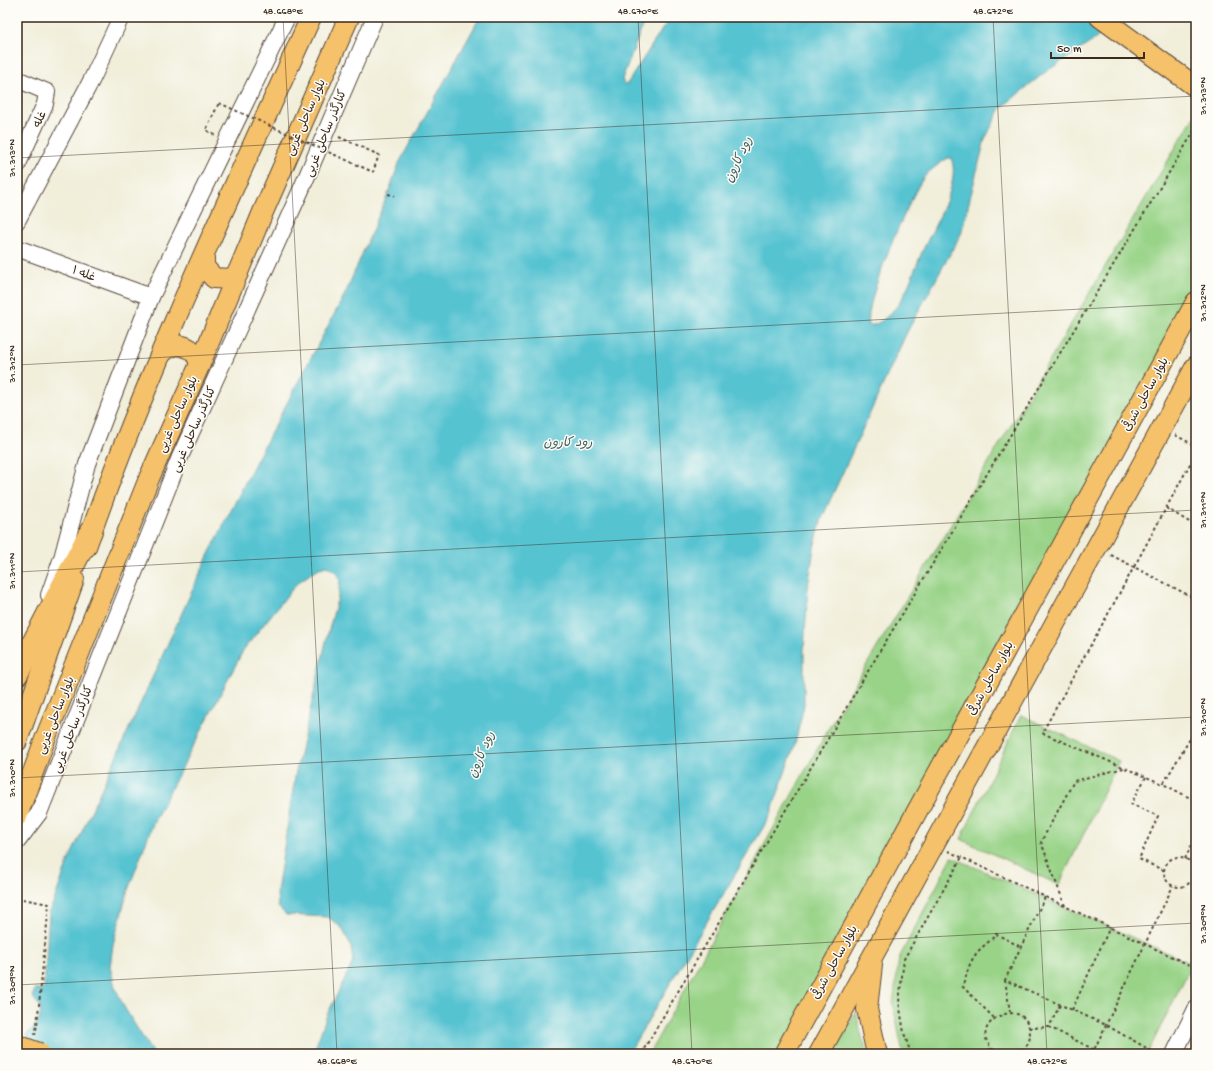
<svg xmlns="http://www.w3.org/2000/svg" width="1213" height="1071" viewBox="0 0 1213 1071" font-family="'Gochi Hand','Playpen Sans Arabic',sans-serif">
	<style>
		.green { fill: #98d387; stroke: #6a7e52 }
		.water { fill: #57c3d1; stroke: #497678; fill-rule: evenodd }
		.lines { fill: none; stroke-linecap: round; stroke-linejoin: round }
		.minor-casing { stroke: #56473a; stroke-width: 18 }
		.major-casing { stroke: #56473a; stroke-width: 22 }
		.highway-casing { stroke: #56473a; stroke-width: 24 }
		.path { stroke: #56473a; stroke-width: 2; stroke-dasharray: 3 3; stroke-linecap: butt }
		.minor { stroke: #fff; stroke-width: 16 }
		.major { stroke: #f5c16b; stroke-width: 20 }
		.highway { stroke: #f5c16b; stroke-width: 22 }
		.highway-bridge-casing { stroke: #56473a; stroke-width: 24; stroke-linecap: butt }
		.path-bridge { stroke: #56473a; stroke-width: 2; stroke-dasharray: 3 3; stroke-linecap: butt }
		.highway-bridge { stroke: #f5c16b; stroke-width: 22 }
		.ticks { fill: none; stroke: #3b2a1e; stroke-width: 1; stroke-opacity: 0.45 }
		.labels { text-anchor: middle; stroke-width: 3; stroke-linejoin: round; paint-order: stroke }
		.street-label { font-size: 12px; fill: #3b2a1e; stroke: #fdfcf7 }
		.water-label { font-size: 13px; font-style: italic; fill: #45605d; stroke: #fdfcf7 }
		.neatline { fill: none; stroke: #3b2a1e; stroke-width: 1.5 }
		.ticks-label { font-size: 10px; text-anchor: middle; fill: #3b2a1e }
	</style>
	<rect width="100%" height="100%" fill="#fdfcf7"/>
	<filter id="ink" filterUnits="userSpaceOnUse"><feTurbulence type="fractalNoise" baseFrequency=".025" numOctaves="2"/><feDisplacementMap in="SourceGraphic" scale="8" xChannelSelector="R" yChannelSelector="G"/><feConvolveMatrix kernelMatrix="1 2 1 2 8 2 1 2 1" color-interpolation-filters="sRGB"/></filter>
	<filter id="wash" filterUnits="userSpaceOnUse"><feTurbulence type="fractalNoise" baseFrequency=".012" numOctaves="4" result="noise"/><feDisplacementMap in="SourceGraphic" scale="16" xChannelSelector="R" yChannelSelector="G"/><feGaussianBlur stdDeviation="0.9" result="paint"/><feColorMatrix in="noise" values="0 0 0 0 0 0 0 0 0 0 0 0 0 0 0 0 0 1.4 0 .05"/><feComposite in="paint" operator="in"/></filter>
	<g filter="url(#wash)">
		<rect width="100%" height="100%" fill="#f1eeda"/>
		<g class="green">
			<path d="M 1196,113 L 1196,303 L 784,1054 L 649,1054 L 831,724 L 1019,412 Z"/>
			<path d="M 38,648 L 17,713 L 17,688 Z"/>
			<path d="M 1021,715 L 1119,761 L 1059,885 L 961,839 Z"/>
			<path d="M 952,857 L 1192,964 L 1147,1054 L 903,1054 L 893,1004 L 899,958 Z"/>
			<path d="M 856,1012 L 861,1034 L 868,1054 L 833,1054 Z"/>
		</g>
		<path class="water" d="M 480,17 L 646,17 L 622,79 L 624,84 L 627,84 L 670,17 L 1120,17 L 1093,41 L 1044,73 L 1001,108 L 985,139 L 961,234 L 907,332 L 822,518 L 814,548 L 808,587 L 804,650 L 804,705 L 795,744 L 770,816 L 628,1054 L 313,1054 L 327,1015 L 353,962 L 351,946 L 342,928 L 328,917 L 286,915 L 278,907 L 277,892 L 296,771 L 328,633 L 338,597 L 340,581 L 336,572 L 327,566 L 319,568 L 297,583 L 244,649 L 154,821 L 128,890 L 113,944 L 110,967 L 115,987 L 124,1007 L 153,1054 L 24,1054 L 27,1034 C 40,1023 47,1011 32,997 L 35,989 L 41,990 L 44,988 L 49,914 L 68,862 L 207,558 L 256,461 L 345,294 L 388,194 L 399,163 ZM 948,158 L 951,158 C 962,183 932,229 922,252 C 915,268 910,285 901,300 C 896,309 879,327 869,325 C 863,303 908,202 922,180 C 928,171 939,164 948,158 Z"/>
	</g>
	<g filter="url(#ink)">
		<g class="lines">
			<g class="minor-casing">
				<g id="minor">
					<path d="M 17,79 L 47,92 L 45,104 L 17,166"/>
					<path d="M 17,221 L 92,79 L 121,17"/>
					<path d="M 17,248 L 151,297"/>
					<path d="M 49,595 L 62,558 L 87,464 L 151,297 L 287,17"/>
					<path d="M 17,842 L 39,813 L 180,457 L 301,190 L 375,17"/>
					<path d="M 1174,1054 L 1196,1009"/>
				</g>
			</g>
			<g class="major-casing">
				<g id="major">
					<path d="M 1100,17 L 1196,87"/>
					<path d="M 204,256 L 204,267 L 214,278 L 230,279 L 238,273"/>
					<path d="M 162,353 C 176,339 195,346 200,364"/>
					<path d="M 86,547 C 149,366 232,192 311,17"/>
					<path d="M 17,741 L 74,579"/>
					<path d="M 17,816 L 47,734 L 150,476 L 200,364 L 263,212 L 349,17"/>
					<path d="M 872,965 L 867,1009 L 877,1054"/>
					<path d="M 784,1054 L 1196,302"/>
					<path d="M 819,1054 L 1196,366"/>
				</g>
			</g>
			<g class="highway-casing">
				<path id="highway" d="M 17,674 L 91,531"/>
			</g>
			<g class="path">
				<path d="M 215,135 L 206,130 L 219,103"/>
				<path d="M 339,137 L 379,155 L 373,172"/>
				<path d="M 388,194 L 395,196"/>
				<path d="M 1175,435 L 1196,446"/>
				<path d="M 1196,453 L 1134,567 L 1196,599"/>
				<path d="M 1166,508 L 1196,526"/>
				<path d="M 1111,555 L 1134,567 L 1042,733 L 1163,784"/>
				<path d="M 1192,597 L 1196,590"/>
				<path d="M 1196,729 L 1163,784 L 1196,801"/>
				<path d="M 1146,777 L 1131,804 L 1158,816 L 1139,859 L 1165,871"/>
				<path d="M 948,851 L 1196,968"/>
				<circle cx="1179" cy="872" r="15"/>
				<path d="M 1185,859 L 1196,835"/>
				<path d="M 1045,897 L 1005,980 L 1106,1025 L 1157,1054"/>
				<path d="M 17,898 L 49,904 L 37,1025 L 35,1035"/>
				<path d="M 1065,906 L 1041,842 L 1074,781 L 1124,768"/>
				<path d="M 1005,980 L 1010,1012"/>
				<path d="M 1060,1005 L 1049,1027 L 1103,1054"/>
				<path d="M 1072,1010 L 1110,927"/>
				<path d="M 994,1018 L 962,986 C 967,977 968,965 974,957 C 979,948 989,943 996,934 L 1021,947"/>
				<path d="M 1029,1028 L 1049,1027"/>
				<path d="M 641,1054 L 880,651 L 1196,128"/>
				<path d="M 911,1054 L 904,1033 L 899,1002 L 904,959 L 962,857"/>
				<path d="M 978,1054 L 991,1049"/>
				<path d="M 999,1054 C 956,1026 1029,989 1030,1035 C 1030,1043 1024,1050 1017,1054"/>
				<path d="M 1092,1054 L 1173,886"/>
			</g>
			<use href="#minor" class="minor"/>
			<use href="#major" class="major"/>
			<use href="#highway" class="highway"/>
			<g class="highway-bridge-casing">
				<path id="highway-bridge" d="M 17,1046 L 39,1054"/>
			</g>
			<path class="path-bridge" d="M 219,103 L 373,172"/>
			<use href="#highway-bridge" class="highway-bridge"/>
		</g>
	</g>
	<path class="ticks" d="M 283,17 L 337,1054M 638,17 L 692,1054M 993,17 L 1047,1054M 17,158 L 1196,96M 17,365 L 1196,303M 17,572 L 1196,510M 17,778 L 1196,717M 17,985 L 1196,923"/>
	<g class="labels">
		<g class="street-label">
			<text transform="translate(305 117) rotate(-66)" y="4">بلوار ساحلی غربی</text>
			<text transform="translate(39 119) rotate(-66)" y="4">غله</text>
			<text transform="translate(325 133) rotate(-68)" y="4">کنارگذر ساحلی غربی</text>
			<text transform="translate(84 273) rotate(20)" y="4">غله ۱</text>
			<text transform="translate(1145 394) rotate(-61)" y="4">بلوار ساحلی شرقی</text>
			<text transform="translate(177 414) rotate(-66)" y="4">بلوار ساحلی غربی</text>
			<text transform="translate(193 429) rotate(-66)" y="4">کنارگذر ساحلی غربی</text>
			<text transform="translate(990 678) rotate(-61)" y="4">بلوار ساحلی شرقی</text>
			<text transform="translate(55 715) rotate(-68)" y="4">بلوار ساحلی غربی</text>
			<text transform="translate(72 729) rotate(-69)" y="4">کنارگذر ساحلی غربی</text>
			<text transform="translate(834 962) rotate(-61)" y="4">بلوار ساحلی شرقی</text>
		</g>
		<g class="water-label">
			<text transform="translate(737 159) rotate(-65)" y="5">رود کارون</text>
			<text x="568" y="446">رود کارون</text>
			<text transform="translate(480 754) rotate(-67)" y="5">رود کارون</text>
		</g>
	</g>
	<rect width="1213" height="1071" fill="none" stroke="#fdfcf7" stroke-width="44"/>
	<path d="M1051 52v6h93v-6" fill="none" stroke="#3b2a1e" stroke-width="2"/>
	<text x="1057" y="52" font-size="12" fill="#3b2a1e" stroke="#fdfcf7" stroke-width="3" paint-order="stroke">50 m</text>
	<rect x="22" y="22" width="1169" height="1027" class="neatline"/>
	<g class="ticks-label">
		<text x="283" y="14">48.668°E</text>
		<text x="638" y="14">48.670°E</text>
		<text x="993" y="14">48.672°E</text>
		<text transform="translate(1202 96) rotate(-90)" y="4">31.313°N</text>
		<text transform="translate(11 158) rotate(-90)" y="4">31.313°N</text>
		<text transform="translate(1202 303) rotate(-90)" y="4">31.312°N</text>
		<text transform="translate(11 364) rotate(-90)" y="4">31.312°N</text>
		<text transform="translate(1202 510) rotate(-90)" y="4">31.311°N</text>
		<text transform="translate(11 571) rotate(-90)" y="4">31.311°N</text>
		<text transform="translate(1202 717) rotate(-90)" y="4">31.310°N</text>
		<text transform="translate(11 778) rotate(-90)" y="4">31.310°N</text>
		<text transform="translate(1202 924) rotate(-90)" y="4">31.309°N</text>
		<text transform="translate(11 985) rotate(-90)" y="4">31.309°N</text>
		<text x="337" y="1064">48.668°E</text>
		<text x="692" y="1064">48.670°E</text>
		<text x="1047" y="1064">48.672°E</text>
	</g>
</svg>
